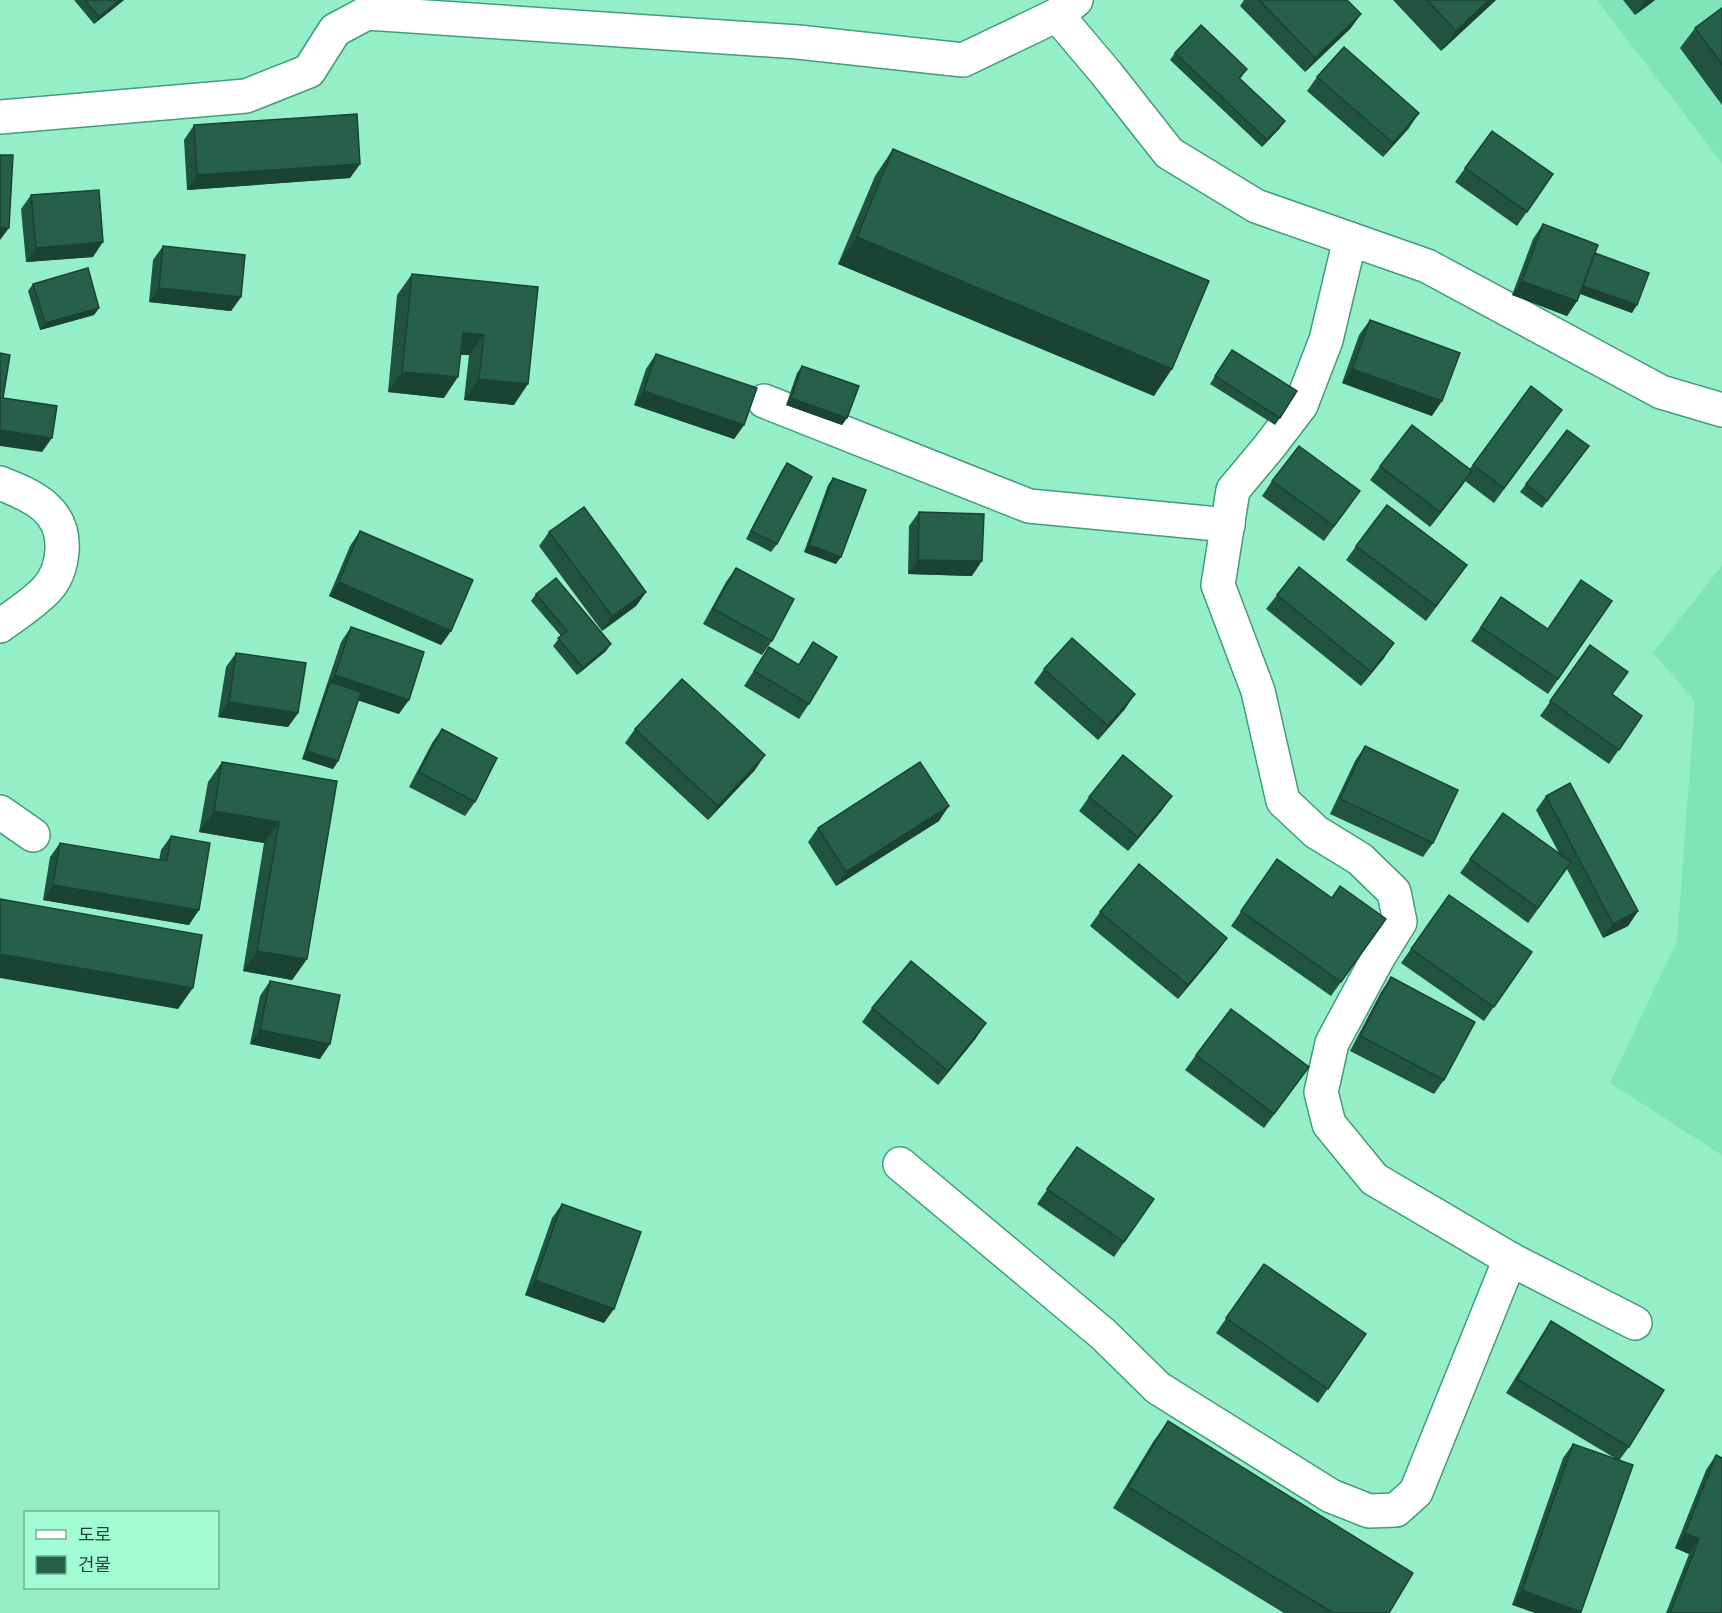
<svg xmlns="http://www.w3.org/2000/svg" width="1722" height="1613" viewBox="0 0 1722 1613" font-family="'PT Sans Narrow','Noto Sans KR',sans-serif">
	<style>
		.built { fill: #7fe4ba }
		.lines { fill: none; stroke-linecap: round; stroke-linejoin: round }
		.minor-casing { stroke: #429d7a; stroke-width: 36 }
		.minor { stroke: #fff; stroke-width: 33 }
		.wall { fill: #225340 }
		.shaded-wall { fill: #1b4334 }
		.building { fill: #27604a; stroke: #1b4334; stroke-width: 1.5 }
	</style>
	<rect width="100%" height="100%" fill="#94eec8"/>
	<g class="built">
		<path d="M 1597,0 L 1722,0 L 1722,163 Z"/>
		<path d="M 1722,566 L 1722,1155 L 1610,1083 L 1677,941 L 1695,701 L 1653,653 Z"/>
	</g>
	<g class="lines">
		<g class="minor-casing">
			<g id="minor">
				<path d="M 1057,15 L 1106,73 L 1169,153 L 1256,206 L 1427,266 L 1661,392 L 1722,410"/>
				<path d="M 0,117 L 246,96 L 309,71 L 335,30 L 367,13 L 798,42 L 963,60 L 1057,15 L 1076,0"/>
				<path d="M 1350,239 L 1326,340 L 1301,405 L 1269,447 L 1233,490 L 1218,585 L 1258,691 L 1283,801 L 1316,832 L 1360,859 L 1394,892 L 1400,922 L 1379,956 L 1332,1043 L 1321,1092 L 1329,1124 L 1374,1179 L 1510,1259 L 1635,1323"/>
				<path d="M 764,401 L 1029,506 L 1228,525"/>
				<path d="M 0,483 C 33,496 65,510 62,551 C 61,565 57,578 47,589 C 34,603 15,615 0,626"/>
				<path d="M 0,812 L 33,835"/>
				<path d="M 900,1164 L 1103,1334 L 1158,1388 L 1331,1496 L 1369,1511 L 1396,1510 L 1416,1492 L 1510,1259"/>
			</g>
		</g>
		<use href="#minor" class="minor"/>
	</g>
	<g class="wall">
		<path d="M 74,0 L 124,0 L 94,24 Z"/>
		<path d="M 1244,0 L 1347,0 L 1351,28 L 1305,72 L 1240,6 Z"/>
		<path d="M 1393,0 L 1496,0 L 1441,51 Z"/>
		<path d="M 1623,0 L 1655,0 L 1635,15 Z"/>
		<path d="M 1722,8 L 1722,105 L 1680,48 L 1695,28 Z"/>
		<path d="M 1175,53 L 1247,69 L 1240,79 L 1280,128 L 1262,147 L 1170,60 Z"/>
		<path d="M 1317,77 L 1409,128 L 1383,157 L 1307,91 Z"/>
		<path d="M 194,125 L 360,164 L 350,178 L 187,190 L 184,140 Z"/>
		<path d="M 1492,131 L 1553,174 L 1517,226 L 1455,182 Z"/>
		<path d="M 893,149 L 1154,396 L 838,264 L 875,176 Z"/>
		<path d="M 31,195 L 93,257 L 26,262 L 21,209 Z"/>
		<path d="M 1543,224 L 1595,253 L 1632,313 L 1580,294 L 1577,301 L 1567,316 L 1512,295 L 1533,239 Z"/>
		<path d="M 163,246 L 241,297 L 231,311 L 149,302 L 153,260 Z"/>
		<path d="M 412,274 L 538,287 L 514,405 L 464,400 L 469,355 L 461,355 L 444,398 L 388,392 L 397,295 Z"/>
		<path d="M 33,284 L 99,308 L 94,315 L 40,330 L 28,291 Z"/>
		<path d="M 1370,320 L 1432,416 L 1342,383 L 1359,335 Z"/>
		<path d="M 656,354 L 744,425 L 734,439 L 634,405 L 646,369 Z"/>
		<path d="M 1227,357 L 1280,418 L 1275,425 L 1210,384 Z"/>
		<path d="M 802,366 L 847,418 L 842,425 L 786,405 L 797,373 Z"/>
		<path d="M 1531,386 L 1552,424 L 1494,503 L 1465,481 L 1430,527 L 1370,480 L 1380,466 L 1469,470 Z"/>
		<path d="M 1584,453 L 1542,508 L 1520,492 L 1526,484 Z"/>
		<path d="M 787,463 L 777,544 L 771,552 L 746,539 L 782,470 Z"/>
		<path d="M 833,478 L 836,564 L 804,552 L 828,485 Z"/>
		<path d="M 1272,481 L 1350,505 L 1324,541 L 1262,496 Z"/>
		<path d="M 919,512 L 972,576 L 908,574 L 909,526 Z"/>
		<path d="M 360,531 L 451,631 L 441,645 L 329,596 L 350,546 Z"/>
		<path d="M 549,532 L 646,592 L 636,606 L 602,631 L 539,546 Z"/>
		<path d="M 1356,546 L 1457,579 L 1426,621 L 1346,560 Z"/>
		<path d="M 736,568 L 772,641 L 762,655 L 703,624 L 726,582 Z"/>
		<path d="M 536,594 L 606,651 L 577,675 L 553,646 L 561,636 L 531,601 Z"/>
		<path d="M 1277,595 L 1384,658 L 1361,686 L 1266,609 Z"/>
		<path d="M 1501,597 L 1547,629 L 1612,601 L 1548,694 L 1471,641 Z"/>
		<path d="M 351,627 L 399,714 L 358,700 L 338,761 L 333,769 L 302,759 L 341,642 Z"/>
		<path d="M 813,642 L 809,704 L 799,719 L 744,686 L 769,647 L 798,665 Z"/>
		<path d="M 1590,645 L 1612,694 L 1642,716 L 1609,764 L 1540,716 Z"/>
		<path d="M 236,653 L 298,713 L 288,727 L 218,717 L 226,667 Z"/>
		<path d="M 1044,669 L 1125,709 L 1098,740 L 1034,683 Z"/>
		<path d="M 442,729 L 475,802 L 465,816 L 409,787 L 432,743 Z"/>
		<path d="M 635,729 L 755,770 L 708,820 L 625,743 Z"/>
		<path d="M 1365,746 L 1433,843 L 1423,857 L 1330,814 L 1355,761 Z"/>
		<path d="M 222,762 L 337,781 L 307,959 L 292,980 L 243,971 L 264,843 L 199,832 L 208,782 Z"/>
		<path d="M 1546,796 L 1638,911 L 1628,926 L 1603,938 L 1567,869 L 1528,923 L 1460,873 L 1503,813 L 1559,853 L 1536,810 Z"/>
		<path d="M 1089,797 L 1162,810 L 1128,851 L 1079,811 Z"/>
		<path d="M 939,821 L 836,886 L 808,842 L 818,828 Z"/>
		<path d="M 171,836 L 189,925 L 43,900 L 50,857 L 60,843 L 159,860 L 161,850 Z"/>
		<path d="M 1277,859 L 1332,898 L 1340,886 L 1386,919 L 1331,996 L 1231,926 Z"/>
		<path d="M 1449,895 L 1532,952 L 1484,1021 L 1401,963 Z"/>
		<path d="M 1100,912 L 1227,938 L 1217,952 L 1178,999 L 1090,926 Z"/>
		<path d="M 1391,977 L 1444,1080 L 1434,1094 L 1350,1051 L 1381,992 Z"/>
		<path d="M 270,981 L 320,1059 L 250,1044 L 260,996 Z"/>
		<path d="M 872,1008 L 976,1038 L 938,1085 L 862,1022 Z"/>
		<path d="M 1196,1055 L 1299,1081 L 1264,1128 L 1185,1070 Z"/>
		<path d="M 1077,1147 L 1154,1199 L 1114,1257 L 1037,1204 Z"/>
		<path d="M 562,1204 L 604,1323 L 525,1295 L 552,1218 Z"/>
		<path d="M 1264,1264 L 1366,1334 L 1318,1403 L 1216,1333 Z"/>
		<path d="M 1551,1321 L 1629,1447 L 1512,1605 L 1563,1458 L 1573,1444 L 1618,1460 L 1506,1393 L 1541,1336 Z"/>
		<path d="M 1168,1421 L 1389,1613 L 1284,1613 L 1113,1508 L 1153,1442 Z"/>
		<path d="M 1716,1455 L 1721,1613 L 1666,1613 L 1689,1554 L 1675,1548 L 1706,1470 Z"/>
	</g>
	<g class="shaded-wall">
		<path d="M 120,0 L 124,0 L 94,24 L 99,17 Z"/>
		<path d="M 1489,0 L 1496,0 L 1441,51 L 1456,31 Z"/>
		<path d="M 1646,0 L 1655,0 L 1635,15 Z"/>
		<path d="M 1361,14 L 1351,28 L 1305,72 L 1315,58 Z"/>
		<path d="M 1419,113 L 1409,128 L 1383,157 L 1393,143 Z"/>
		<path d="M 1285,121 L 1280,128 L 1262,147 L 1267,140 Z"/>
		<path d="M 360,164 L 350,178 L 187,190 L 197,175 Z"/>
		<path d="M 0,227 L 9,228 L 0,240 Z"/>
		<path d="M 857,237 L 1172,369 L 1154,396 L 838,264 Z"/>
		<path d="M 103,242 L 93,257 L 26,262 L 36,248 Z"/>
		<path d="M 1522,281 L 1577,301 L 1567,316 L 1512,295 Z"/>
		<path d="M 1581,285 L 1637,305 L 1632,313 L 1576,292 Z"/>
		<path d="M 159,288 L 241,297 L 231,311 L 149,302 Z"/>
		<path d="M 99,308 L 94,315 L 40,330 L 45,323 Z"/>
		<path d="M 463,333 L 484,335 L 469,355 L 448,353 Z"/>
		<path d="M 1352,369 L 1442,401 L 1432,416 L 1342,383 Z"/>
		<path d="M 402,372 L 458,377 L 444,398 L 388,392 Z"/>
		<path d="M 479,379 L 528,384 L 514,405 L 464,400 Z"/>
		<path d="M 644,391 L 744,425 L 734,439 L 634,405 Z"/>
		<path d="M 791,398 L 847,418 L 842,425 L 786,405 Z"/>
		<path d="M 0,430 L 52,438 L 42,452 L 0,446 Z"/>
		<path d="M 1472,471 L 1462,486 L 1430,527 L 1440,512 Z"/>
		<path d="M 809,545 L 841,557 L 836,564 L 804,552 Z"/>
		<path d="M 918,560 L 982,561 L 972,576 L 908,574 Z"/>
		<path d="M 339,582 L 451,631 L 441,645 L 329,596 Z"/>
		<path d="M 646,592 L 636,606 L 602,631 L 612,616 Z"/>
		<path d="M 1394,643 L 1384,658 L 1361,686 L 1371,672 Z"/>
		<path d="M 611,644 L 606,651 L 577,675 L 583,668 Z"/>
		<path d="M 335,675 L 409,700 L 399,714 L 327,690 L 330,682 Z"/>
		<path d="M 1135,694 L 1125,709 L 1098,740 L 1108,726 Z"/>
		<path d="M 229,702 L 298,713 L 288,727 L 218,717 Z"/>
		<path d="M 307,751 L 338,761 L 333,769 L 302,759 Z"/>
		<path d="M 765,755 L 755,770 L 708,820 L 718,806 Z"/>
		<path d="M 1172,796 L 1162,810 L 1128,851 L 1138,837 Z"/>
		<path d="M 949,806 L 939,821 L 836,886 L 846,872 Z"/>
		<path d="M 214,811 L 279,822 L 264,843 L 199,832 Z"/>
		<path d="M 53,885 L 199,910 L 189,925 L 43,900 Z"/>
		<path d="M 1638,911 L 1628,926 L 1603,938 L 1613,924 Z"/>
		<path d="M 1227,938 L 1217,952 L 1178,999 L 1188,985 Z"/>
		<path d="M 257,951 L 307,959 L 292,980 L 243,971 Z"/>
		<path d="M 0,954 L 193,988 L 178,1009 L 0,978 Z"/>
		<path d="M 986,1023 L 976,1038 L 938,1085 L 948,1071 Z"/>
		<path d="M 260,1030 L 330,1044 L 320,1059 L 250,1044 Z"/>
		<path d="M 535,1280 L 614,1309 L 604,1323 L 525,1295 Z"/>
		<path d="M 1685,1533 L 1699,1539 L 1689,1554 L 1675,1548 Z"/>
		<path d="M 1522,1590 L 1581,1612 L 1580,1613 L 1535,1613 L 1512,1605 Z"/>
	</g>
	<g class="building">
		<path d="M 85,0 L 120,0 L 99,17 Z"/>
		<path d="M 1259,0 L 1347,0 L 1361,14 L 1315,58 Z"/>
		<path d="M 1427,0 L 1489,0 L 1456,31 Z"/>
		<path d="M 1722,8 L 1722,64 L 1695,28 Z"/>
		<path d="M 1201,25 L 1247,69 L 1239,78 L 1285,121 L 1267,140 L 1175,53 Z"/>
		<path d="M 1344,47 L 1419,113 L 1393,143 L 1317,77 Z"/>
		<path d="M 357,114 L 360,164 L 197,175 L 194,125 Z"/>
		<path d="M 1492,131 L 1553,174 L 1527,212 L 1465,168 Z"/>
		<path d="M 893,149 L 1209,281 L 1172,369 L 857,237 Z"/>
		<path d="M 0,155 L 13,155 L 9,228 L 0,227 Z"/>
		<path d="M 99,190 L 103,242 L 36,248 L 31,195 Z"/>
		<path d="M 1543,224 L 1598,245 L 1577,301 L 1522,281 Z"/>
		<path d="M 163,246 L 245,255 L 241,297 L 159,288 Z"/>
		<path d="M 1595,253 L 1649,273 L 1637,305 L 1583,286 Z"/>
		<path d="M 88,268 L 99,308 L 45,323 L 33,284 Z"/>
		<path d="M 412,274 L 538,287 L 528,384 L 479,379 L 484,335 L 463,333 L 458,377 L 402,372 Z"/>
		<path d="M 1370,320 L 1460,353 L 1442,401 L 1352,369 Z"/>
		<path d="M 1232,350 L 1297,391 L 1280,418 L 1215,376 Z"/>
		<path d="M 0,353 L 10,355 L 3,398 L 57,406 L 52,438 L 0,430 Z"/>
		<path d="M 656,354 L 757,388 L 744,425 L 644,391 Z"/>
		<path d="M 802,366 L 859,386 L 847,418 L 791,398 Z"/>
		<path d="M 1531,386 L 1562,410 L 1504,488 L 1473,465 Z"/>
		<path d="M 1412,425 L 1472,471 L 1440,512 L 1380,466 Z"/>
		<path d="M 1567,430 L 1589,446 L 1547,501 L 1526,484 Z"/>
		<path d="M 1299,446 L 1360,491 L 1334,526 L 1272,481 Z"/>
		<path d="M 787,463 L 812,477 L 777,544 L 751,531 Z"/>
		<path d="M 833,478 L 866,490 L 841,557 L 809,545 Z"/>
		<path d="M 1387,505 L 1467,565 L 1436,606 L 1356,546 Z"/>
		<path d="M 584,507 L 646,592 L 612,616 L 549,532 Z"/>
		<path d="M 919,512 L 984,514 L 982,561 L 918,560 Z"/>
		<path d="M 360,531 L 473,580 L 451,631 L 339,582 Z"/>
		<path d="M 1299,567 L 1394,643 L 1371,672 L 1277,595 Z"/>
		<path d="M 736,568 L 794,599 L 772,641 L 713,609 Z"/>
		<path d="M 556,578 L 611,644 L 583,668 L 558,638 L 567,631 L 536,594 Z"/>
		<path d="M 1581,580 L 1612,601 L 1558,679 L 1481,627 L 1501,597 L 1548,629 Z"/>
		<path d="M 351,627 L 424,652 L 409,700 L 335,675 Z"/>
		<path d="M 1072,638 L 1135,694 L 1108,726 L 1044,669 Z"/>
		<path d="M 813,642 L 837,657 L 809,704 L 754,671 L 769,647 L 799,665 Z"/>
		<path d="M 1590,645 L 1628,672 L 1612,694 L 1642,716 L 1619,750 L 1550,701 Z"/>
		<path d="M 236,653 L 306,663 L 298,713 L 229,702 Z"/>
		<path d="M 682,679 L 765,755 L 718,806 L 635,729 Z"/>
		<path d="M 330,682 L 361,692 L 338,761 L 307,751 Z"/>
		<path d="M 442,729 L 497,758 L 475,802 L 419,772 Z"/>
		<path d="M 1365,746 L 1458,790 L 1433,843 L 1340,799 Z"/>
		<path d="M 1123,755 L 1172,796 L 1138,837 L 1089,797 Z"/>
		<path d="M 222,762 L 337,781 L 307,959 L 257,951 L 279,822 L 214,811 Z"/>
		<path d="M 920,762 L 949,806 L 846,872 L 818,828 Z"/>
		<path d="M 1570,783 L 1638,911 L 1613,924 L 1546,796 Z"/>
		<path d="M 1503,813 L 1571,862 L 1538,908 L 1470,859 Z"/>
		<path d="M 171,836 L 210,843 L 199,910 L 53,885 L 60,843 L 167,861 Z"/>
		<path d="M 1277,859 L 1332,898 L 1340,886 L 1386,919 L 1341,982 L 1241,911 Z"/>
		<path d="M 1139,864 L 1227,938 L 1188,985 L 1100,912 Z"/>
		<path d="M 1449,895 L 1532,952 L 1494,1007 L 1411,949 Z"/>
		<path d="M 0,899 L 202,935 L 193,988 L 0,954 Z"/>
		<path d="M 911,961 L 986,1023 L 948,1071 L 872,1008 Z"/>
		<path d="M 1391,977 L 1475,1022 L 1444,1080 L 1360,1036 Z"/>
		<path d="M 270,981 L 340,995 L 330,1044 L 260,1030 Z"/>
		<path d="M 1231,1009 L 1309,1067 L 1274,1114 L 1196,1055 Z"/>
		<path d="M 1077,1147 L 1154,1199 L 1124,1242 L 1047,1189 Z"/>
		<path d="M 562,1204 L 641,1232 L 614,1309 L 535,1280 Z"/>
		<path d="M 1264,1264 L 1366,1334 L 1328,1389 L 1226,1318 Z"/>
		<path d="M 1551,1321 L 1664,1390 L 1629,1447 L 1517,1379 Z"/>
		<path d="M 1168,1421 L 1413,1573 L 1389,1613 L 1333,1613 L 1128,1487 Z"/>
		<path d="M 1573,1444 L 1633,1465 L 1581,1612 L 1522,1590 Z"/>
		<path d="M 1716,1455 L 1722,1458 L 1722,1610 L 1721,1613 L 1670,1613 L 1699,1539 L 1685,1533 Z"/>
	</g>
	<rect x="24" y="1511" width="195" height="78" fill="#a1fcd5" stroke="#6db395" stroke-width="1.5"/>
	<rect x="36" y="1530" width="30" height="9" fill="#ffffff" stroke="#6db395" stroke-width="1.5"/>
	<text x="78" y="1541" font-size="18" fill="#1f4536">도로</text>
	<rect x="36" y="1556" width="30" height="18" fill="#27604a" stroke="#6db395" stroke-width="1.5"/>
	<text x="78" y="1571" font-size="18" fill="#1f4536">건물</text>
</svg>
